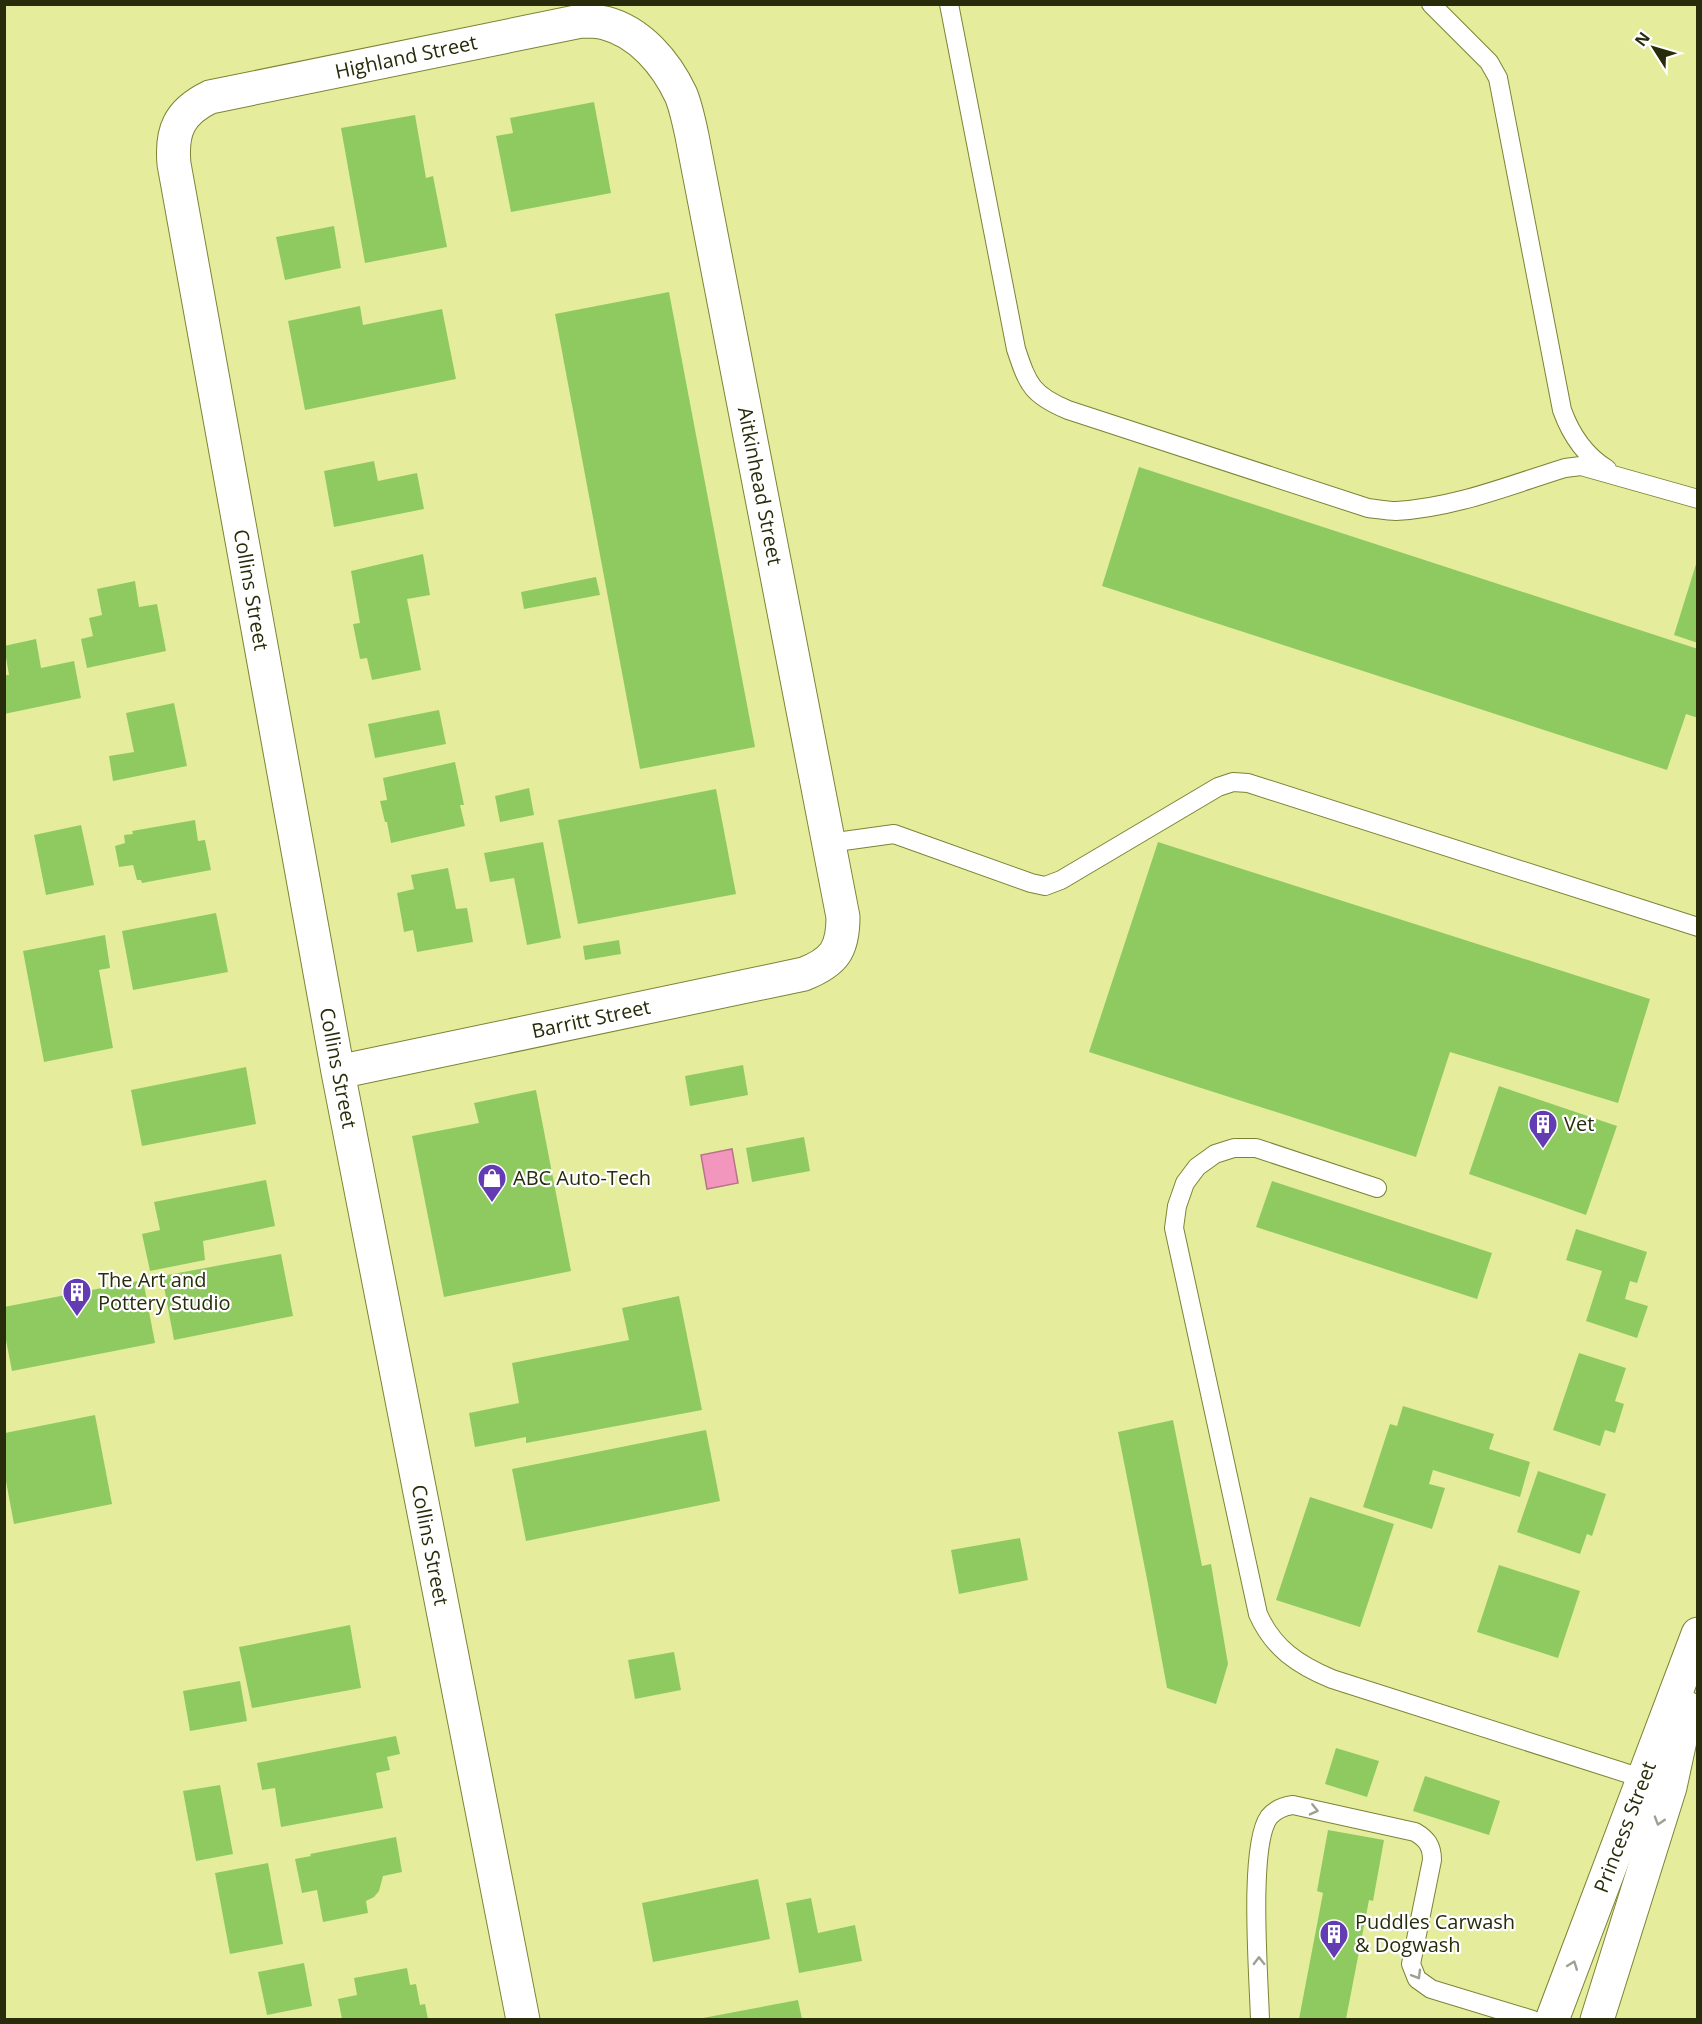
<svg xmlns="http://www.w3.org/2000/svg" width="1702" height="2024" viewBox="0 0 1702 2024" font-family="'Open Sans',sans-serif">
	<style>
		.water { fill: #f396be; stroke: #b67688; stroke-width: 1.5 }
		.building { fill: #8fca61 }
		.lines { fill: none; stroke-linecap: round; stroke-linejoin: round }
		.service-casing { stroke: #7d8335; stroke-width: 20 }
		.minor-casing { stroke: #7d8335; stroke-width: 35 }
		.secondary-casing { stroke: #7d8335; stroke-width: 35 }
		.service { stroke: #fff; stroke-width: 18 }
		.minor { stroke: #fff; stroke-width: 33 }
		.secondary { stroke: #fff; stroke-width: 33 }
		.oneway { stroke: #9fa091 }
		.labels { text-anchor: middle; stroke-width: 4.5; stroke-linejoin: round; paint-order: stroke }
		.street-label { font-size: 20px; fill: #292c0a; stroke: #fff }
		.poi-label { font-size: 20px; fill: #292c0a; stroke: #fff; text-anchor: start }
	</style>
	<rect width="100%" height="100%" fill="#e5ed9d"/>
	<path class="water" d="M 732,1149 L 738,1183 L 707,1189 L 701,1155 Z"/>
	<g class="building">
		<path d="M 594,102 L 611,193 L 511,212 L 496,136 L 513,133 L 510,118 Z"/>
		<path d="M 415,115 L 426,178 L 433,176 L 447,247 L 365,263 L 341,128 Z"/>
		<path d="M 334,226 L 341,268 L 285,280 L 276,237 Z"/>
		<path d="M 669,292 L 755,747 L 640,769 L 555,314 Z"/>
		<path d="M 360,306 L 363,325 L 442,309 L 456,379 L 305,410 L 288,321 Z"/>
		<path d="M 374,461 L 378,481 L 417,473 L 424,509 L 334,527 L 324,471 Z"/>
		<path d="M 1139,467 L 1698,649 L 1698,718 L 1686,714 L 1667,770 L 1102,586 Z"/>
		<path d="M 423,554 L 430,595 L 407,599 L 421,670 L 372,680 L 367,658 L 360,659 L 353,624 L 360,623 L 351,571 Z"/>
		<path d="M 1697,561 L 1698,561 L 1698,643 L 1674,635 Z"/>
		<path d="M 596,577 L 600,595 L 524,609 L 521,592 Z"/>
		<path d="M 135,581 L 139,607 L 157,604 L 166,651 L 87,668 L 81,639 L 93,636 L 89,618 L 102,615 L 97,589 Z"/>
		<path d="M 36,639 L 41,668 L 74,661 L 81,698 L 4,714 L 4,675 L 9,675 L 4,646 Z"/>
		<path d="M 174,703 L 187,766 L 113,781 L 109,756 L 134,752 L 126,713 Z"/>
		<path d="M 439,710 L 446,744 L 375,758 L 368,724 Z"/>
		<path d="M 455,762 L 464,805 L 460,805 L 465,826 L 391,843 L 387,822 L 385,822 L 380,801 L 387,800 L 383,778 Z"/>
		<path d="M 529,788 L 534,815 L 500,822 L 495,796 Z"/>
		<path d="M 716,789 L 736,894 L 578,924 L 558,820 Z"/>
		<path d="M 195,820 L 198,841 L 205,840 L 211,870 L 142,883 L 141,880 L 137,880 L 133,865 L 119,867 L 115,846 L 125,843 L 124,835 L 133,834 L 132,831 Z"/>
		<path d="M 81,825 L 94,885 L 46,895 L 34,835 Z"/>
		<path d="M 543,842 L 561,938 L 527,945 L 514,878 L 490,882 L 484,853 Z"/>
		<path d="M 1158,842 L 1650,999 L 1618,1103 L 1450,1052 L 1416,1157 L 1089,1052 Z"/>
		<path d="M 448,868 L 456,909 L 467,908 L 473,942 L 417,952 L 413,930 L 404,932 L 397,893 L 414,889 L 411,875 Z"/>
		<path d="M 216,913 L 228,972 L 133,990 L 122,931 Z"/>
		<path d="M 105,935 L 110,968 L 99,970 L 113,1048 L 44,1062 L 23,951 Z"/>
		<path d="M 619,940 L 621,954 L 585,960 L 583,946 Z"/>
		<path d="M 743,1065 L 748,1095 L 690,1106 L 685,1076 Z"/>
		<path d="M 246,1067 L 256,1124 L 142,1146 L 131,1090 Z"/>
		<path d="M 1499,1086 L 1617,1126 L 1586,1215 L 1469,1174 Z"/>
		<path d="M 536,1090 L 571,1271 L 444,1297 L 412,1136 L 479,1123 L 474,1103 Z"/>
		<path d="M 804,1137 L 810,1171 L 752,1182 L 746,1148 Z"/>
		<path d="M 266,1180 L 275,1226 L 203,1241 L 205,1260 L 150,1271 L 142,1234 L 160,1230 L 154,1202 Z"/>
		<path d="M 1272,1181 L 1492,1253 L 1477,1299 L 1256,1227 Z"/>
		<path d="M 1576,1229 L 1647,1252 L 1637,1283 L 1630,1281 L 1625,1299 L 1648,1306 L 1637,1338 L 1586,1321 L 1602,1271 L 1566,1260 Z"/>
		<path d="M 281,1254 L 293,1316 L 174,1340 L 162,1276 Z"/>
		<path d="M 143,1280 L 155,1343 L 12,1371 L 4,1330 L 4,1307 Z"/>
		<path d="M 679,1296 L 702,1410 L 526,1443 L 526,1437 L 475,1447 L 469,1413 L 519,1403 L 512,1363 L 629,1340 L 622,1308 Z"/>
		<path d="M 1579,1353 L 1626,1368 L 1615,1401 L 1624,1404 L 1615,1433 L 1605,1430 L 1600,1446 L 1553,1430 Z"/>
		<path d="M 1403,1406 L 1494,1434 L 1489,1449 L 1530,1462 L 1520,1497 L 1433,1470 L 1429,1484 L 1445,1488 L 1432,1529 L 1363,1507 L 1390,1424 L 1397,1426 Z"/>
		<path d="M 95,1415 L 112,1504 L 14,1524 L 5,1476 L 5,1433 Z"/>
		<path d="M 1173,1420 L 1202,1566 L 1211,1564 L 1228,1664 L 1216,1704 L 1167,1688 L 1147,1579 L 1118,1432 Z"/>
		<path d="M 706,1430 L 720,1501 L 526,1541 L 512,1469 Z"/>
		<path d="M 1538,1471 L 1606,1494 L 1592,1536 L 1587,1534 L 1580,1554 L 1517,1532 Z"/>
		<path d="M 1310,1497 L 1394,1524 L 1360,1627 L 1276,1600 Z"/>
		<path d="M 1020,1538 L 1028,1580 L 959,1594 L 951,1550 Z"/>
		<path d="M 1499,1565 L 1580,1591 L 1558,1658 L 1477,1632 Z"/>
		<path d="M 350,1625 L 361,1688 L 252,1708 L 239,1647 Z"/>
		<path d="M 674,1652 L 681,1690 L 635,1699 L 628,1660 Z"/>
		<path d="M 240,1681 L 247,1721 L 190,1731 L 183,1691 Z"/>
		<path d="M 396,1736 L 400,1754 L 387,1757 L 390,1770 L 376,1773 L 383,1808 L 281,1827 L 275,1788 L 262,1790 L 257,1763 Z"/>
		<path d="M 1336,1748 L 1379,1761 L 1367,1797 L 1325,1784 Z"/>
		<path d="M 1425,1776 L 1500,1801 L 1489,1835 L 1413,1811 Z"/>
		<path d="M 220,1785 L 233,1854 L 196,1861 L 183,1791 Z"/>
		<path d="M 1328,1830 L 1384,1840 L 1373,1901 L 1369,1900 L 1346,2019 L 1299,2019 L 1323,1893 L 1317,1891 Z"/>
		<path d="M 396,1837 L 402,1872 L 383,1876 L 379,1891 L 374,1897 L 366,1901 L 368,1913 L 323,1922 L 317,1890 L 302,1893 L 295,1859 L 311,1856 L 310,1854 Z"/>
		<path d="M 268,1863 L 283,1944 L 230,1954 L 215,1873 Z"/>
		<path d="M 758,1879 L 770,1939 L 653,1962 L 642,1903 Z"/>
		<path d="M 811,1898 L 818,1933 L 855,1925 L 862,1961 L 799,1973 L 786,1903 Z"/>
		<path d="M 304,1963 L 312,2006 L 267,2015 L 258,1972 Z"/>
		<path d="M 407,1968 L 410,1985 L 416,1984 L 420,2005 L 425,2004 L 428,2019 L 342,2019 L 338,1999 L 357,1995 L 354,1978 Z"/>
		<path d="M 798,2000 L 802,2019 L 704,2019 L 703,2018 Z"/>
	</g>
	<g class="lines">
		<g class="service-casing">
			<g id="service">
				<path d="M 949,4 L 1016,349 C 1028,385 1032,395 1068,410 L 1368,508 C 1377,509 1387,511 1396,511 C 1454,508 1510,485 1565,468 L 1581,466 L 1698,499"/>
				<path d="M 1431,4 L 1489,62 L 1498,78 L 1562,410 C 1571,435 1584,455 1607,469"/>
				<path d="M 829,843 L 894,834 L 1031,883 L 1045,886 L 1061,880 L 1218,787 L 1233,782 L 1248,783 L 1698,927"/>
				<path d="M 1377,1188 L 1256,1148 L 1234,1148 L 1215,1154 L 1197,1167 L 1185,1183 L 1177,1206 L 1174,1228 L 1258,1614 C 1273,1648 1298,1665 1332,1679 L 1651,1781"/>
				<path d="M 1260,2020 C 1259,1979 1248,1846 1269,1817 C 1275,1810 1284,1806 1293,1805 L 1415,1832 C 1427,1839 1432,1846 1432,1860 L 1411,1964 L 1417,1979 L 1431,1989 L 1533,2020"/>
			</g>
		</g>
		<g class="minor-casing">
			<path id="minor" d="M 338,1072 L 804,974 C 834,962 843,950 843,917 L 692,136 C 689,122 686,107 681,95 C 666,63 640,32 605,23 C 597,21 589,21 581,21 L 210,97 C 179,112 171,131 174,164 L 338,1072 L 523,2020"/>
		</g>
		<g class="secondary-casing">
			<g id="secondary">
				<path d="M 1552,2020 L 1698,1634"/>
				<path d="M 1597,2020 L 1670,1787 L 1687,1708"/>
			</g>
		</g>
		<use href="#service" class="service"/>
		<use href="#minor" class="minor"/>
		<use href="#secondary" class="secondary"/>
	</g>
	<defs><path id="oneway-chevron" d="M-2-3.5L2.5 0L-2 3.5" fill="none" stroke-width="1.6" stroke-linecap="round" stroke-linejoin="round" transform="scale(1.5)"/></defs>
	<g class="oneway">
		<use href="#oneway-chevron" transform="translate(1314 1810) rotate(13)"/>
		<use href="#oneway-chevron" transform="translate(1659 1821) rotate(107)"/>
		<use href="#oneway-chevron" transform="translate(1259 1961) rotate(-91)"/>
		<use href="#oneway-chevron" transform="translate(1573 1965) rotate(-69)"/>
		<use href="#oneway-chevron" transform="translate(1417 1975) rotate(59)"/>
	</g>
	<defs>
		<g id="building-pin" transform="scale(1.5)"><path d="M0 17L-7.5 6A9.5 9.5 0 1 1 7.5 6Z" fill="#633cb4" stroke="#fff"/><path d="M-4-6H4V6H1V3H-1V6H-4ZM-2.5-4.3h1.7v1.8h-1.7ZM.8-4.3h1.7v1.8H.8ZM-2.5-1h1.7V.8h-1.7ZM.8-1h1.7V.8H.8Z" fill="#fff"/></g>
		<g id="shop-pin" transform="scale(1.5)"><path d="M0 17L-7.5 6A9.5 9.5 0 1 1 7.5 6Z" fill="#633cb4" stroke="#fff"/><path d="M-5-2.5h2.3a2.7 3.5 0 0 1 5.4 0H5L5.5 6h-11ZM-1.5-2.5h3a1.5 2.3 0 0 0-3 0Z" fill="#fff"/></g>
	</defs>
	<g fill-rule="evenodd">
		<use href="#building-pin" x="1543" y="1124"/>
		<use href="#shop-pin" x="492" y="1178"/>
		<use href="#building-pin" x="77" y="1292"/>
		<use href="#building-pin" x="1334" y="1934"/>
	</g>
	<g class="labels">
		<g class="street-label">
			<text transform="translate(406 57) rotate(-12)" y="7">Highland Street</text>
			<text transform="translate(760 486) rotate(79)" y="7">Aitkinhead Street</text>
			<text transform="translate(251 590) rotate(80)" y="7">Collins Street</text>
			<text transform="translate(591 1019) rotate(-12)" y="7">Barritt Street</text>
			<text transform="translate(338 1068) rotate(79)" y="7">Collins Street</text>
			<text transform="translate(430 1545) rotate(79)" y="7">Collins Street</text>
			<text transform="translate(1625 1827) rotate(-69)" y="7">Princess Street</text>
		</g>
		<g class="poi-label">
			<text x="1564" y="1131">Vet</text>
			<text x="513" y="1185">ABC Auto-Tech</text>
			<text x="98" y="1287">The Art and<tspan x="98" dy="23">Pottery Studio</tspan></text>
			<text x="1355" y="1929">Puddles Carwash<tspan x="1355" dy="23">&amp; Dogwash</tspan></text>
		</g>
	</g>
	<rect width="1702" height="2024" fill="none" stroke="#292c0a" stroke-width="12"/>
	<g transform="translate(1654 48) rotate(307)" stroke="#ffffff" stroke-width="4.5" paint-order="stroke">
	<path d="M0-4.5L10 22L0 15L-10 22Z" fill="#292c0a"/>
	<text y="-9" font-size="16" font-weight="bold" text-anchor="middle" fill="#292c0a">N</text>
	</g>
</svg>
